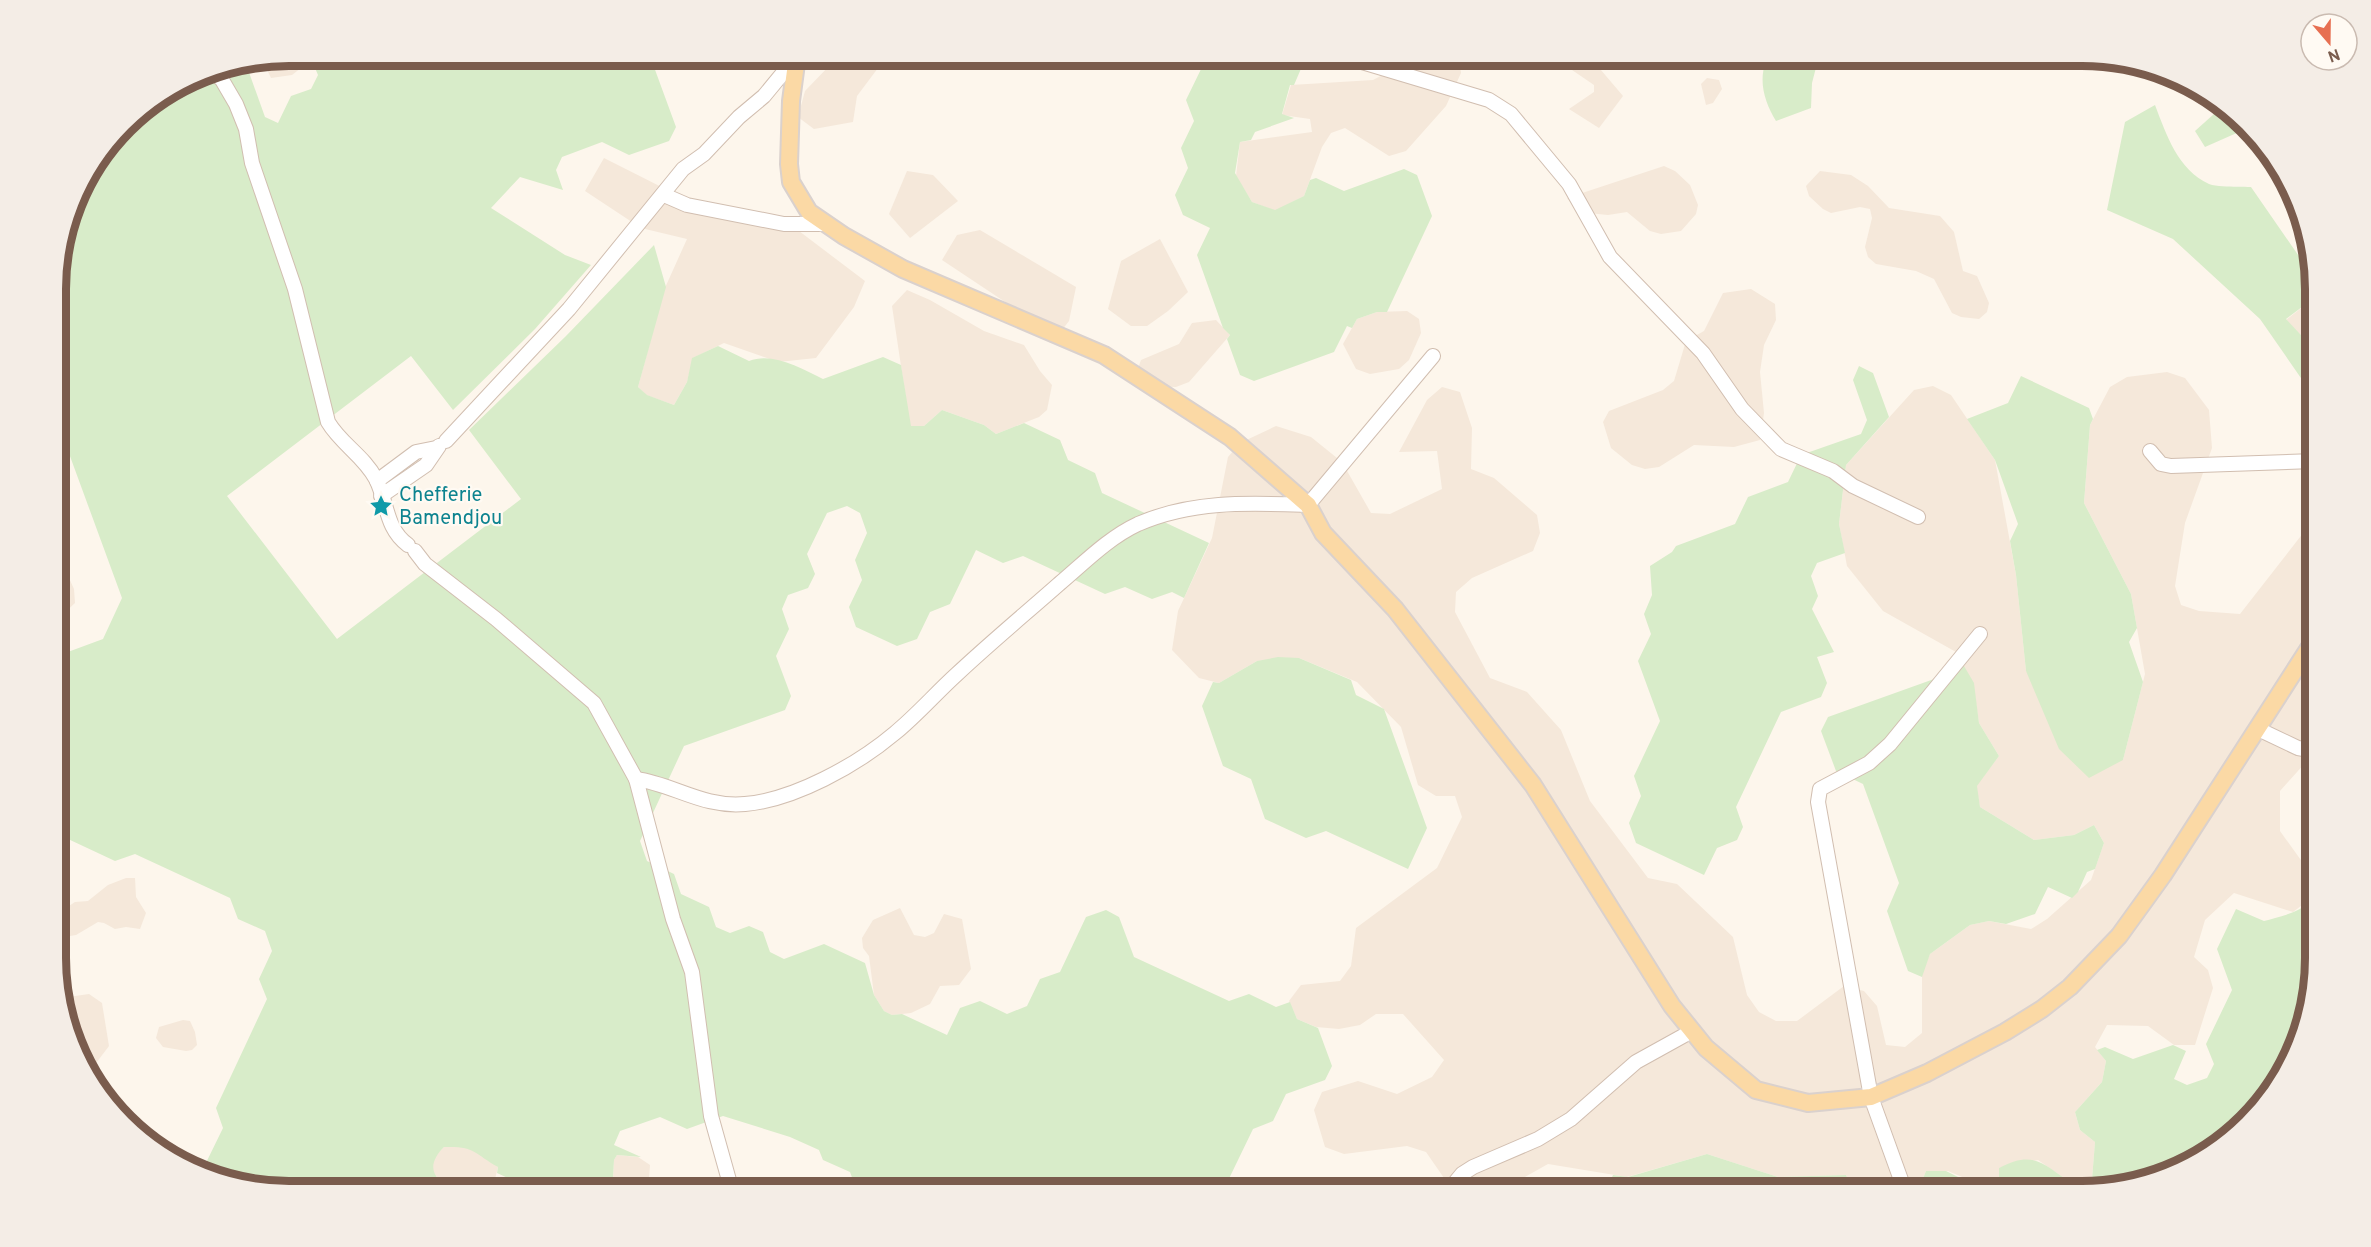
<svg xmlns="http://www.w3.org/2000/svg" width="2371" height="1247" viewBox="0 0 2371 1247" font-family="Overpass,sans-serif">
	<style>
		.residential { fill: #f5e8da }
		.green { fill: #d8ecc9 }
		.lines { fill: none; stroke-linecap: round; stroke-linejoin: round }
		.minor-casing { stroke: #d1beb0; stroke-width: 16 }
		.major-casing { stroke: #dad1cd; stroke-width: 20 }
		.minor { stroke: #fff; stroke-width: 14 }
		.major { stroke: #fbd9a5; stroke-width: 16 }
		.labels { text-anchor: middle; stroke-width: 4.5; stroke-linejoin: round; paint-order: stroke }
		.culture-label { font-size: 20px; fill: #0d838f; stroke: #fffaf3; text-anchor: start }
		.rim { fill: none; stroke: #7a5c4d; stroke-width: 8 }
	</style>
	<rect width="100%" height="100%" fill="#fdf6ec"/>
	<g class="residential">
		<path d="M 289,56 L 305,56 L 306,64 L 292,75 L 271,78 L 263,61 Z"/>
		<path d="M 834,56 L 882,56 L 881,64 L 857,96 L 853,122 L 814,129 L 798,117 L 805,91 L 833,62 Z"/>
		<path d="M 1399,56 L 1459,56 L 1461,73 L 1446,106 L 1406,151 L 1389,156 L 1345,128 L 1331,133 L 1322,147 L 1304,196 L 1275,211 L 1252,202 L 1236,176 L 1240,142 L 1312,132 L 1310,119 L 1282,115 L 1291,85 L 1373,80 L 1392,70 Z"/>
		<path d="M 1556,56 L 1589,56 L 1623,96 L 1599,128 L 1569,109 L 1594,92 L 1594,85 L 1556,59 Z"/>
		<path d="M 1707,78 L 1719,80 L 1722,89 L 1713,103 L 1706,105 L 1701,84 Z"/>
		<path d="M 604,158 L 711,212 L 799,231 L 865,281 L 854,307 L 816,358 L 778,362 L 724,343 L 693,358 L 687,382 L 674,405 L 646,395 L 638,387 L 664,290 L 687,239 L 641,228 L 585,191 Z"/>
		<path d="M 1664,166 L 1675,171 L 1690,185 L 1698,205 L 1696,214 L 1681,231 L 1661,234 L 1650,231 L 1627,212 L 1608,215 L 1578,212 L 1567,198 Z"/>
		<path d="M 907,171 L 933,175 L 958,201 L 910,238 L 889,214 Z"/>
		<path d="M 1820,171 L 1851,175 L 1868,186 L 1889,208 L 1940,216 L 1954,232 L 1963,271 L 1977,276 L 1989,303 L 1987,312 L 1979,319 L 1961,317 L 1952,313 L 1934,279 L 1916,271 L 1876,264 L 1868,257 L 1865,247 L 1872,218 L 1870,209 L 1860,207 L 1831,213 L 1823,209 L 1809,196 L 1806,186 Z"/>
		<path d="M 980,230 L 1076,287 L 1069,321 L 1062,330 L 1040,325 L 942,260 L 957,235 Z"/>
		<path d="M 1160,239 L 1188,292 L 1168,311 L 1147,326 L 1131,326 L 1108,309 L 1121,261 Z"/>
		<path d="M 1751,289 L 1775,304 L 1776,320 L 1764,345 L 1760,372 L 1764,413 L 1760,440 L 1734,447 L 1694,445 L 1659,467 L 1645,469 L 1632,465 L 1611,448 L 1603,422 L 1609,411 L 1663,390 L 1674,381 L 1686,341 L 1704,331 L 1723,293 Z"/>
		<path d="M 907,290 L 930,300 L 984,331 L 1024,345 L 1040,371 L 1052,385 L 1047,410 L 1039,417 L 996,434 L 984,425 L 942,410 L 924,426 L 910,426 L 892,306 Z"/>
		<path d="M 2314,298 L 2314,349 L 2286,320 Z"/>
		<path d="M 1407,311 L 1419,319 L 1421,333 L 1409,360 L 1399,369 L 1370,374 L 1356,369 L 1343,344 L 1357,319 L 1377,312 Z"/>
		<path d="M 1216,320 L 1230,335 L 1189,382 L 1176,387 L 1147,386 L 1134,380 L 1141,360 L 1179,344 L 1192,323 Z"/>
		<path d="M 2167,372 L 2185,378 L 2209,410 L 2212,448 L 2185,523 L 2175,586 L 2181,605 L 2199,611 L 2240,614 L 2314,519 L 2315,752 L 2280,791 L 2280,831 L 2303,863 L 2310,899 L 2293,912 L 2234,893 L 2205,920 L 2194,957 L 2208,970 L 2213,988 L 2195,1045 L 2174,1045 L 2148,1026 L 2107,1025 L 2095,1047 L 2106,1061 L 2102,1082 L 2075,1112 L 2080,1130 L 2095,1142 L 2092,1179 L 2074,1185 L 2038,1160 L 1999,1168 L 1999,1191 L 1972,1191 L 1967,1179 L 1948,1171 L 1926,1171 L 1918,1191 L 1853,1191 L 1846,1175 L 1778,1177 L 1707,1154 L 1627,1177 L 1548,1164 L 1500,1191 L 1453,1191 L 1426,1152 L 1407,1146 L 1344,1154 L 1325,1147 L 1314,1110 L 1322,1092 L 1358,1081 L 1397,1094 L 1432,1077 L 1444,1060 L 1403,1014 L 1376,1014 L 1360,1025 L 1339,1029 L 1316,1027 L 1297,1019 L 1289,1001 L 1301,985 L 1340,981 L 1351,966 L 1356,928 L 1437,868 L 1462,817 L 1455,796 L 1436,796 L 1418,785 L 1401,727 L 1357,682 L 1299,658 L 1257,661 L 1219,683 L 1199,678 L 1172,650 L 1178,611 L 1212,538 L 1228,457 L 1240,443 L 1276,426 L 1311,437 L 1342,462 L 1371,513 L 1390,514 L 1442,489 L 1437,451 L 1399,452 L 1427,400 L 1442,387 L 1460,392 L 1472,428 L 1471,469 L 1494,478 L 1537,515 L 1540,533 L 1533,551 L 1472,578 L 1456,592 L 1455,612 L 1490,678 L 1527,692 L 1561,730 L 1590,801 L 1648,878 L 1677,884 L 1733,937 L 1747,995 L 1759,1012 L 1776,1021 L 1797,1021 L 1844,986 L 1864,991 L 1877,1006 L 1886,1045 L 1905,1047 L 1922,1033 L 1922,972 L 1930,954 L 1970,925 L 1989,921 L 2031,929 L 2047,919 L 2091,880 L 2104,843 L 2094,825 L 2074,835 L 2034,840 L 1980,807 L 1976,786 L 1999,756 L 1979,723 L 1973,683 L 1956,652 L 1883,611 L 1847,566 L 1839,524 L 1846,465 L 1914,390 L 1933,386 L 1951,395 L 1995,460 L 2016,575 L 2026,671 L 2123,760 L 2145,674 L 2131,594 L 2084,503 L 2090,425 L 2110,387 L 2127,377 Z"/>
		<path d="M 57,571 L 69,578 L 74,589 L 75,603 L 57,620 Z"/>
		<path d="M 126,878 L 135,878 L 136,897 L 146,913 L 140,929 L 126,927 L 115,929 L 104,923 L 98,922 L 76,935 L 70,936 L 65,932 L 59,915 L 63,910 L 75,902 L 88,901 L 108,885 Z"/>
		<path d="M 900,908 L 914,935 L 925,937 L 934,933 L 944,914 L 962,919 L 971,969 L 959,985 L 940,986 L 930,1004 L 911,1013 L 892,1015 L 884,1011 L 874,995 L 869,956 L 863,948 L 862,938 L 873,920 Z"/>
		<path d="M 89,994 L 102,1003 L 109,1046 L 93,1067 L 87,1068 L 61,998 Z"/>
		<path d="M 183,1020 L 190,1021 L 195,1032 L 197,1045 L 192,1050 L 186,1051 L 163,1047 L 156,1038 L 159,1027 Z"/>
		<path d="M 458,1146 L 476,1150 L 498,1167 L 493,1187 L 485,1191 L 461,1191 L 448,1187 L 435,1175 L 431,1166 L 435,1156 L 444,1147 Z"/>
		<path d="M 617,1155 L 638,1157 L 650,1165 L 649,1179 L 635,1185 L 613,1178 L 614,1160 Z"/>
	</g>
	<g class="green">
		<path d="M 310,56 L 630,56 L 654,67 L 676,127 L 669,141 L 629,155 L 602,142 L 562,157 L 556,170 L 563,190 L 520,177 L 491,208 L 565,255 L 591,265 L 535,329 L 453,410 L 411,356 L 227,496 L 337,639 L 521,499 L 469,430 L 566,336 L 654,245 L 666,287 L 638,387 L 647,395 L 674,405 L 687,382 L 692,358 L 718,346 L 749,361 C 773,352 800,368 823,379 L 883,357 L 901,365 L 911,426 L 924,426 L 942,410 L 984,425 L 996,434 L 1024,423 L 1060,440 L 1068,460 L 1095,473 L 1102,493 L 1209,543 L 1184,598 L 1172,592 L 1152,599 L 1125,587 L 1105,594 L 1023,556 L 1003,563 L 976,550 L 950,604 L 930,612 L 917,639 L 897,646 L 856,627 L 849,607 L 862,580 L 855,560 L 867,533 L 860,513 L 847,506 L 827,513 L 807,554 L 815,574 L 808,588 L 788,595 L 782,609 L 789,629 L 776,656 L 791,696 L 785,710 L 684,746 L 640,841 L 647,861 L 674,874 L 681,894 L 709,907 L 716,927 L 730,933 L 749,926 L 763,932 L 770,952 L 784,959 L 824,944 L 865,963 L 874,995 L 884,1011 L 892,1015 L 902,1014 L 947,1035 L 960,1008 L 980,1001 L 1007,1014 L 1027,1006 L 1040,979 L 1060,972 L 1086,917 L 1106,910 L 1119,917 L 1134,957 L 1229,1001 L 1249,994 L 1276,1007 L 1290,1002 L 1297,1019 L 1318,1028 L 1332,1066 L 1325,1080 L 1286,1094 L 1273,1121 L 1253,1129 L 1223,1191 L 857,1191 L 850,1172 L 823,1160 L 819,1150 L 790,1137 L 723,1116 L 687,1129 L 660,1117 L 620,1131 L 614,1145 L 641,1157 L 617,1155 L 614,1160 L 613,1178 L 629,1183 L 628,1185 L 642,1191 L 662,1184 L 678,1191 L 517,1191 L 514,1181 L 497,1173 L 498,1167 C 473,1153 476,1146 444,1147 C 430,1161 428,1175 448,1186 C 452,1189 457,1188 461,1191 L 289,1191 L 202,1171 L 223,1128 L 216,1108 L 267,999 L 259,979 L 272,951 L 265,931 L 238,919 L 230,898 L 135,854 L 115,861 L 68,839 L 57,850 L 57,656 L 103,639 L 122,598 L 56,418 L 56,273 L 79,186 L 135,114 L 200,73 L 246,64 L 265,117 L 278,123 L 291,96 L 311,89 L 318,75 Z"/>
		<path d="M 1228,56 L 1306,57 L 1294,85 L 1290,85 L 1282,114 L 1294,118 L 1255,132 L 1251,140 L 1240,142 L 1235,173 L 1252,202 L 1275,210 L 1304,196 L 1310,180 L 1316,178 L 1344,191 L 1404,169 L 1417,175 L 1432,216 L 1387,312 L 1377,312 L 1357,319 L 1352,328 L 1347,326 L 1334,352 L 1254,381 L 1240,375 L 1227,339 L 1230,335 L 1223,328 L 1197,255 L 1210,228 L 1183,215 L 1175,195 L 1188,168 L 1181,148 L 1194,121 L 1186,100 L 1204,63 L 1213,70 L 1233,60 Z"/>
		<path d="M 1789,56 L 1819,56 L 1812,83 L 1811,108 L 1776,121 C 1765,103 1758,82 1766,61 Z"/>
		<path d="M 2155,105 C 2166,134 2178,170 2209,184 C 2221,188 2239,186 2251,187 L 2314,278 L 2314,298 L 2286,319 L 2314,349 L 2314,369 L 2303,381 L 2260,319 L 2173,239 L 2107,210 L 2125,122 Z"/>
		<path d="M 2224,105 L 2236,114 L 2248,128 L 2205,147 L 2195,131 Z"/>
		<path d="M 1859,366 L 1873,373 L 1889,417 L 1846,465 L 1839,524 L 1845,553 L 1817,563 L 1811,576 L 1818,596 L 1812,609 L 1834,652 L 1817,657 L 1827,683 L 1821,697 L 1781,712 L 1736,807 L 1743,827 L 1737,840 L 1717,848 L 1704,875 L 1636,843 L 1629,823 L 1641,796 L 1634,776 L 1660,721 L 1638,661 L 1651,634 L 1644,614 L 1652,595 L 1650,566 L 1672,552 L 1676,546 L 1735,524 L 1748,497 L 1788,482 L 1801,455 L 1861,434 L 1867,420 L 1853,380 Z"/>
		<path d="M 2021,376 L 2089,408 L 2093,419 L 2090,425 L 2084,503 L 2131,594 L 2137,628 L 2129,642 L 2143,682 L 2123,760 L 2089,778 L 2059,749 L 2026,671 L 2016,575 L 2010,541 L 2018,524 L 1995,460 L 1967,419 L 2008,403 Z"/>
		<path d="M 1957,654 L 1974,683 L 1979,723 L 1999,756 L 1977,786 L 1980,807 L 2034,840 L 2074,835 L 2094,825 L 2104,843 L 2095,869 L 2087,872 L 2078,892 L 2072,898 L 2048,887 L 2035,914 L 2006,924 L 1989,921 L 1970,925 L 1930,954 L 1922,977 L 1908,971 L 1887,911 L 1899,883 L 1863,784 L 1836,771 L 1821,731 L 1828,717 L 1948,674 Z"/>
		<path d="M 1278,657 L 1299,658 L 1351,680 L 1356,695 L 1384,709 L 1427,828 L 1408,869 L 1326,831 L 1306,838 L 1265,819 L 1251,779 L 1223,766 L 1202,706 L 1213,682 L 1219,683 L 1257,661 Z"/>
		<path d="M 2315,882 L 2315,958 L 2291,1062 L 2257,1112 L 2212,1152 L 2208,1150 C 2187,1156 2177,1172 2157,1179 C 2106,1196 2051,1191 1999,1191 L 1999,1168 C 2035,1149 2044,1165 2074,1185 L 2092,1179 L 2095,1142 L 2080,1130 L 2075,1112 L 2102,1082 L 2106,1061 L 2097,1050 L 2105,1047 L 2133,1059 L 2173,1045 L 2186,1051 L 2174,1079 L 2187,1085 L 2207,1078 L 2214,1064 L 2206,1044 L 2232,990 L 2217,949 L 2236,909 L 2264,921 C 2277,917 2301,913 2309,901 C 2311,897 2313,888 2315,882 Z"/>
		<path d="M 1707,1154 L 1778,1177 L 1846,1175 L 1853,1191 L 1606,1191 L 1613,1175 L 1628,1177 Z"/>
		<path d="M 1926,1171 L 1946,1171 L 1968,1182 L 1972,1191 L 1918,1191 Z"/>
	</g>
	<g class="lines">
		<g class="minor-casing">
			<g id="minor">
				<path d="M 1342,56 L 1489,100 L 1511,114 L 1569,184 L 1610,257 L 1703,353 L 1742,409 L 1781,449 L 1833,471 L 1853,486 L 1918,517"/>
				<path d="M 213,71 L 222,80 L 236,104 L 246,129 L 252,163 L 295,289 L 328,422 C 341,444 364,456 376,479 C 388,503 385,528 408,545"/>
				<path d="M 664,195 L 687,205 L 784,224 L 826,224"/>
				<path d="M 446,441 L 569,309 L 683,169 L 704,154 L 739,117 L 764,96 L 797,56"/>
				<path d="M 2150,451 L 2161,464 L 2171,466 L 2314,461"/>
				<path d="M 377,481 L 416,452 L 436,448"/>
				<path d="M 381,496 L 426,465 L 439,446"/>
				<path d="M 415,551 L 425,564 L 496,619 L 594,703 L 636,779"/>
				<path d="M 2258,729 L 2298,748 L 2315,751"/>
				<path d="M 732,1191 L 711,1116 L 692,972 L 673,919 L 636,779 C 673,784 703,808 745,804 C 794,800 857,765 895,733 C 917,715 936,693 957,674 C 990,643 1025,614 1059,584 C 1084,563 1108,538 1138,524 C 1193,500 1250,503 1308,505 L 1433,356"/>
				<path d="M 1448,1191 L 1462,1174 L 1473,1167 L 1538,1139 L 1571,1119 L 1636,1062 L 1692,1031"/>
				<path d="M 1905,1191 L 1871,1097 L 1818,802 L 1820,789 L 1869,763 L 1890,744 L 1980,634"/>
			</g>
		</g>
		<g class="major-casing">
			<path id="major" d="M 797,56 L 791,101 L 789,164 L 791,182 L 809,212 L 844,236 L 903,269 L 1104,355 L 1230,437 L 1308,505 L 1323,533 L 1395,609 L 1533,785 L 1672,1006 L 1706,1048 L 1756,1090 L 1808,1103 L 1871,1097 L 1927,1073 L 2005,1032 L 2042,1009 L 2070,987 L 2119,936 L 2163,875 L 2315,639"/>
		</g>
		<use href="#minor" class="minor"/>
		<use href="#major" class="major"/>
	</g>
	<defs>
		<g id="sight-bare" transform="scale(1.8)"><path d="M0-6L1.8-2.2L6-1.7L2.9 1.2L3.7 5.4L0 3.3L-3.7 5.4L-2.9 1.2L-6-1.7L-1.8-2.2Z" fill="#0f9aa8" stroke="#fffaf3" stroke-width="2.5" paint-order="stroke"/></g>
	</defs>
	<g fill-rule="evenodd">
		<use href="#sight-bare" x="381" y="506"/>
	</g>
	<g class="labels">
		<g class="culture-label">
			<text x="399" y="501">Chefferie<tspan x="399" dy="23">Bamendjou</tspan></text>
		</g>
	</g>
	<path d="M0 0H2371V1247H0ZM289 66H2082A223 223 0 0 1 2305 289V958A223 223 0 0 1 2082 1181H289A223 223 0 0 1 66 958V289A223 223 0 0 1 289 66Z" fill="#f4ede6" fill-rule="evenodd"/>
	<path class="rim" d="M289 66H2082A223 223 0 0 1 2305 289V958A223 223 0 0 1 2082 1181H289A223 223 0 0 1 66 958V289A223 223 0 0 1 289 66Z"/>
	<g transform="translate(2329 42) rotate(160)"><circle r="28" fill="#fffaf3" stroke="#cabbb1" stroke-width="1.5"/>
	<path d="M0-4.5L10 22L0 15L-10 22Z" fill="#e76f51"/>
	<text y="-9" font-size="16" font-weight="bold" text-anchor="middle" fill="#7a5c4d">N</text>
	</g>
</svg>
